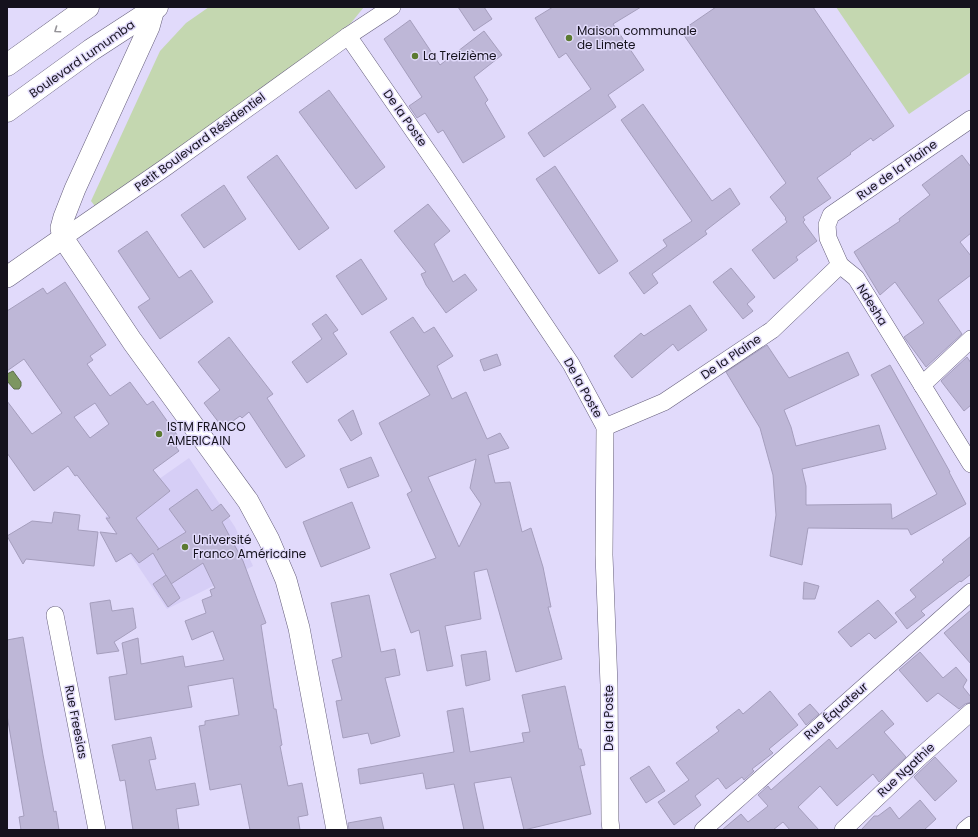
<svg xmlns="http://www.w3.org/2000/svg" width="978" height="837" viewBox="0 0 978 837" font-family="Poppins,sans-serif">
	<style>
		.built { fill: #d6cef6 }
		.green { fill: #c4d7b0 }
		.water { fill: #7d9661; stroke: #5e6e4d }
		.building { fill: #beb7d7; stroke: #a59ebd; fill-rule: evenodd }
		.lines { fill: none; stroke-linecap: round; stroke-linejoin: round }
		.minor-casing { stroke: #665f7c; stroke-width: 18 }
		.tertiary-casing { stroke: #665f7c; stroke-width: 22 }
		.trunk-casing { stroke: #665f7c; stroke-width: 23 }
		.minor { stroke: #fff; stroke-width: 17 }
		.tertiary { stroke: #fff; stroke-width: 21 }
		.trunk { stroke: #fff; stroke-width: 22 }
		.oneway { stroke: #969499 }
		.poi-dot { fill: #5b7a31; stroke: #e1dafb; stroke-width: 1.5 }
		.labels { text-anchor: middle; stroke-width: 3; stroke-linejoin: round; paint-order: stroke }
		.poi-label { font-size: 12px; fill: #15121d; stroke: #e1dafb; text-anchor: start }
		.street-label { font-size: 12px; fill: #15121d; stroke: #e1dafb }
	</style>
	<rect width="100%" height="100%" fill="#e1dafb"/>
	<path class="built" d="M 189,458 L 235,527 L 253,566 L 167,609 L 105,517 Z"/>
	<g class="green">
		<path d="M 209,7 L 364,7 L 351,23 L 98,210 L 91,201 L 160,51 L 186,23 Z"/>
		<path d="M 836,7 L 971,7 L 971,72 L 909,114 Z"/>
	</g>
	<path class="water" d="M 13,371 L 21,382 L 21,386 L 19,389 L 14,389 L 7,381 L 7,374 Z"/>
	<g class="building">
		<path d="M 458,7 L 484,7 L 492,19 L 474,31 Z"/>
		<path d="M 553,7 L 641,7 L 613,24 L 644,70 L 608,95 L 616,107 L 544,157 L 528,133 L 591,89 L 566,53 L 559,58 L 535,18 Z"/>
		<path d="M 716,7 L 813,7 L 894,126 L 873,141 L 871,138 L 850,153 L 851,154 L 817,178 L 831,198 L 803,217 L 805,220 L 803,222 L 817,241 L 796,257 L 798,260 L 774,279 L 752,250 L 787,222 L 785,219 L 786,218 L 770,197 L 786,183 L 681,31 Z"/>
		<path d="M 410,20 L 440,65 L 484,31 L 502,55 L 474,77 L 488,100 L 485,103 L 505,137 L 463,163 L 443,130 L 438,133 L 425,113 L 417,118 L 409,106 L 422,97 L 384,39 Z"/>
		<path d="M 329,90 L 385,167 L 356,189 L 299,112 Z"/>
		<path d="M 643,104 L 712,201 L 730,188 L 740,204 L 705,231 L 707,234 L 652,274 L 658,283 L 644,294 L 629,273 L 667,246 L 663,240 L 692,221 L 621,120 Z"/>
		<path d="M 277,155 L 329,228 L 299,250 L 247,177 Z"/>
		<path d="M 962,155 L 971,167 L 971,233 L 960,242 L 971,256 L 971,275 L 938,300 L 962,334 L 926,367 L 904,337 L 924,323 L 895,282 L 880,295 L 854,252 L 900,221 L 899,219 L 930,195 L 922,185 Z"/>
		<path d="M 555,166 L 618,261 L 599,274 L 536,179 Z"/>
		<path d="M 224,185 L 246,219 L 204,248 L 181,215 Z"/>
		<path d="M 428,204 L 450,231 L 434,244 L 453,282 L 465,274 L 477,290 L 446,313 L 426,285 L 421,274 L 426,272 L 394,231 Z"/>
		<path d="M 147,231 L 179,278 L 191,270 L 213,302 L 160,339 L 138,307 L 150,299 L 118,251 Z"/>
		<path d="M 361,259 L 387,299 L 362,315 L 336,276 Z"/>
		<path d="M 731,268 L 755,297 L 747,304 L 753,311 L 743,319 L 713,282 Z"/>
		<path d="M 65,282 L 106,345 L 90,356 L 93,360 L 87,364 L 110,396 L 130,382 L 147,405 L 153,401 L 182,442 L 176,447 L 179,451 L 153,470 L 170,491 L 136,518 L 159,549 L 157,550 L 186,532 L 169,509 L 197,489 L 212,511 L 221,504 L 230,516 L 222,522 L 243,561 L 266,623 L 261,625 L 274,709 L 276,709 L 282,745 L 280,746 L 288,786 L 302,783 L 308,815 L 298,817 L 300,830 L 250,830 L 241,784 L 210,790 L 199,726 L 205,725 L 205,721 L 239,715 L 233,678 L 188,686 L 192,707 L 115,720 L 109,677 L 127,674 L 122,643 L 138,638 L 141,664 L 183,656 L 185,667 L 224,660 L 213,631 L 192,640 L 185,621 L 206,613 L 202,600 L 212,596 L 210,590 L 215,588 L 203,563 L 171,584 L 153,553 L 139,563 L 131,553 L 116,562 L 100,532 L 117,534 L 106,518 L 110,518 L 77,475 L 75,476 L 68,466 L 34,491 L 7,453 L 7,401 L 32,434 L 62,413 L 24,359 L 7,371 L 7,311 L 43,288 L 47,294 ZM 95,403 L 109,424 L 90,438 L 74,417 Z"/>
		<path d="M 690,305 L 707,330 L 678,351 L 673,344 L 632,378 L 614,356 L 641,333 L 644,336 Z"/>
		<path d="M 326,314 L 338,330 L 333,333 L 347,354 L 307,383 L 292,362 L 322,339 L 312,324 Z"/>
		<path d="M 413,317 L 424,333 L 434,327 L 453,356 L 437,366 L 452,399 L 466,392 L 487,439 L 500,433 L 509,448 L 488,455 L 495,483 L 510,482 L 522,532 L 531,528 L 543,567 L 551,607 L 548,607 L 562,659 L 516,672 L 487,569 L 474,572 L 481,619 L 445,626 L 453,666 L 427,671 L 419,630 L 411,633 L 390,574 L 436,558 L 407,494 L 412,491 L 379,423 L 430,395 L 390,332 ZM 476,459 L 470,488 L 481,504 L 459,547 L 428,477 Z"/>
		<path d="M 229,337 L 273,394 L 267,398 L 305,456 L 286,468 L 249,412 L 242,418 L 240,416 L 223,428 L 204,403 L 220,390 L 198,362 Z"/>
		<path d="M 767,345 L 789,378 L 848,352 L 859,375 L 784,410 L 791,427 L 796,446 L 879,425 L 886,449 L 802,469 L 806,486 L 806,505 L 891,504 L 892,519 L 937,494 L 871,375 L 890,365 L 950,472 L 949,472 L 966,504 L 911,535 L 908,529 L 808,528 L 802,565 L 770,556 L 776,515 L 773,475 L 760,428 L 726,372 Z"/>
		<path d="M 497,354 L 501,365 L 484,371 L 480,360 Z"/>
		<path d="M 967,357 L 971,363 L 971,405 L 964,411 L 941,381 Z"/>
		<path d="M 353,410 L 362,434 L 351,441 L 338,420 Z"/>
		<path d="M 371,457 L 379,476 L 348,488 L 340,469 Z"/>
		<path d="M 352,502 L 370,548 L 321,567 L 303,522 Z"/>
		<path d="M 54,512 L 80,515 L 78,530 L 98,532 L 94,566 L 26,559 L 23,564 L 7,536 L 32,521 L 52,523 Z"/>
		<path d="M 971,536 L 971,574 L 961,582 L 960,581 L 921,611 L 925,615 L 907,629 L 895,613 L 916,597 L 910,590 L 944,562 L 942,560 Z"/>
		<path d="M 166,575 L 180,598 L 168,607 L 153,584 Z"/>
		<path d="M 804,582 L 819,586 L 815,599 L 803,599 Z"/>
		<path d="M 369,595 L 381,652 L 395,649 L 400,675 L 385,678 L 400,736 L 371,744 L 368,733 L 343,738 L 336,701 L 342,700 L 332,660 L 342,657 L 331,603 Z"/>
		<path d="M 110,600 L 112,611 L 133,608 L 136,628 L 114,642 L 119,651 L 97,654 L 90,603 Z"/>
		<path d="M 878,600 L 897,622 L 875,639 L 869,633 L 851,647 L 838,632 Z"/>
		<path d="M 971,610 L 971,664 L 944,633 Z"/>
		<path d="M 23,637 L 43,755 L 54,812 L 56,811 L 59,830 L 21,830 L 19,817 L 24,816 L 7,715 L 7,640 Z"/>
		<path d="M 486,651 L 490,680 L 466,686 L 461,655 Z"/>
		<path d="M 920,652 L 943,678 L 956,667 L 967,680 L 963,687 L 971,697 L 971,702 L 965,704 L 959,709 L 938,693 L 927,702 L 899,670 Z"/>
		<path d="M 565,686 L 579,749 L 581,749 L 585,765 L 580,766 L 591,814 L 524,830 L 511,777 L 474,783 L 484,830 L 464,830 L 454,784 L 426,789 L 423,773 L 360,784 L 358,769 L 454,752 L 447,711 L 463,708 L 470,752 L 524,742 L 522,733 L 530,732 L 522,695 Z"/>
		<path d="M 770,691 L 798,725 L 769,749 L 773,753 L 752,769 L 754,771 L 744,780 L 742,777 L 726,789 L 718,778 L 695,796 L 701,805 L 674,825 L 658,802 L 689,780 L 676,763 L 719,731 L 716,727 L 739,709 L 743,714 Z"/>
		<path d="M 810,704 L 819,714 L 806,725 L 798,714 Z"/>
		<path d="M 882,710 L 894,724 L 884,732 L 906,757 L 879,782 L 873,774 L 837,806 L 820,786 L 798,807 L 819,830 L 790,830 L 783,822 L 773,830 L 722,830 L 741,814 L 748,822 L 768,806 L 758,795 L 768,786 L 771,790 L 829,739 L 837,749 Z"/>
		<path d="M 151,737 L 156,759 L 149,760 L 156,790 L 195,783 L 199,805 L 176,809 L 179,830 L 133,830 L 125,780 L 120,781 L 112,745 Z"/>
		<path d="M 935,757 L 957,781 L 935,801 L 914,777 Z"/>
		<path d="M 649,766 L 665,791 L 646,803 L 630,778 Z"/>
		<path d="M 920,800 L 936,819 L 924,830 L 861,830 L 874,816 L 878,816 L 890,807 L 899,819 Z"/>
		<path d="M 381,817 L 384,830 L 349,830 L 348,823 Z"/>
	</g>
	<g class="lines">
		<g class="minor-casing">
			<g id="minor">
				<path d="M 348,36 L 446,178 L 571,364 L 605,427 L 604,555 L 609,685 L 610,821 L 611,830"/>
				<path d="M 971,119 L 831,215 L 827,225 L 828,238 L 840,265 L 856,278 L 971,464"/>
				<path d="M 63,238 L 166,167 L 348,36 L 392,7"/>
				<path d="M 922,385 L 971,339"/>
				<path d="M 605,427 L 664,402 L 772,330 L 840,265"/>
				<path d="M 55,615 L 97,830"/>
				<path d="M 703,830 L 971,592"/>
				<path d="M 843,830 L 921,756 L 971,712"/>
				<path d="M 965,830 L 971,825"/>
			</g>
		</g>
		<g class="tertiary-casing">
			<g id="tertiary">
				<path d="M 154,9 L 149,27 L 75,189 L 64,217 L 61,228 L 63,238 L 132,341 L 248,501 L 269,540 L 286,580 L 299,628 L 337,830"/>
				<path d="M 7,277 L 63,238"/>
			</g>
		</g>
		<g class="trunk-casing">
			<g id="trunk">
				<path d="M 7,65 L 88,7"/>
				<path d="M 7,111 L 91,50 L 157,7"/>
			</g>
		</g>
		<use href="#minor" class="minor"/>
		<use href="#tertiary" class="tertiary"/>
		<use href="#trunk" class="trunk"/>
	</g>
	<defs><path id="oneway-chevron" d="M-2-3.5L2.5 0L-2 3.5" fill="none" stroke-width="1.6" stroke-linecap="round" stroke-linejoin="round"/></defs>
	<use class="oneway" href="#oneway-chevron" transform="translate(57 30) rotate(145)"/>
	<g class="poi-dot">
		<circle cx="569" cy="38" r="4"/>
		<circle cx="415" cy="56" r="4"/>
		<circle cx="159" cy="434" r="4"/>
		<circle cx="185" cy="547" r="4"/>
	</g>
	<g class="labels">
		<g class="poi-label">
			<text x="577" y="35">Maison communale<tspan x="577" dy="14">de Limete</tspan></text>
			<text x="423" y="60">La Treizième</text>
			<text x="167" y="431">ISTM FRANCO<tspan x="167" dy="14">AMERICAIN</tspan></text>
			<text x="193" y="544">Université<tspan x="193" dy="14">Franco Américaine</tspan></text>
		</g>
		<g class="street-label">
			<text transform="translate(82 59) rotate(-35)" y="4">Boulevard Lumumba</text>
			<text transform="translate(405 118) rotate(55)" y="4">De la Poste</text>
			<text transform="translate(200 142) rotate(-36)" y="4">Petit Boulevard Résidentiel</text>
			<text transform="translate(897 170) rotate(-35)" y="4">Rue de la Plaine</text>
			<text transform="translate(872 305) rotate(58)" y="4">Ndesha</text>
			<text transform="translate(731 357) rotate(-34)" y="4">De la Plaine</text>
			<text transform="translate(583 388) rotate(61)" y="4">De la Poste</text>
			<text transform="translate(836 711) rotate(-41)" y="4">Rue Équateur</text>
			<text transform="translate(609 718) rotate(-90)" y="4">De la Poste</text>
			<text transform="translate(76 722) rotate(79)" y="4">Rue Freesias</text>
			<text transform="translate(906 770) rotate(-43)" y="4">Rue Ngathie</text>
		</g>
	</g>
	<rect width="978" height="837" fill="none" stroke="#15121d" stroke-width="16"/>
</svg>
